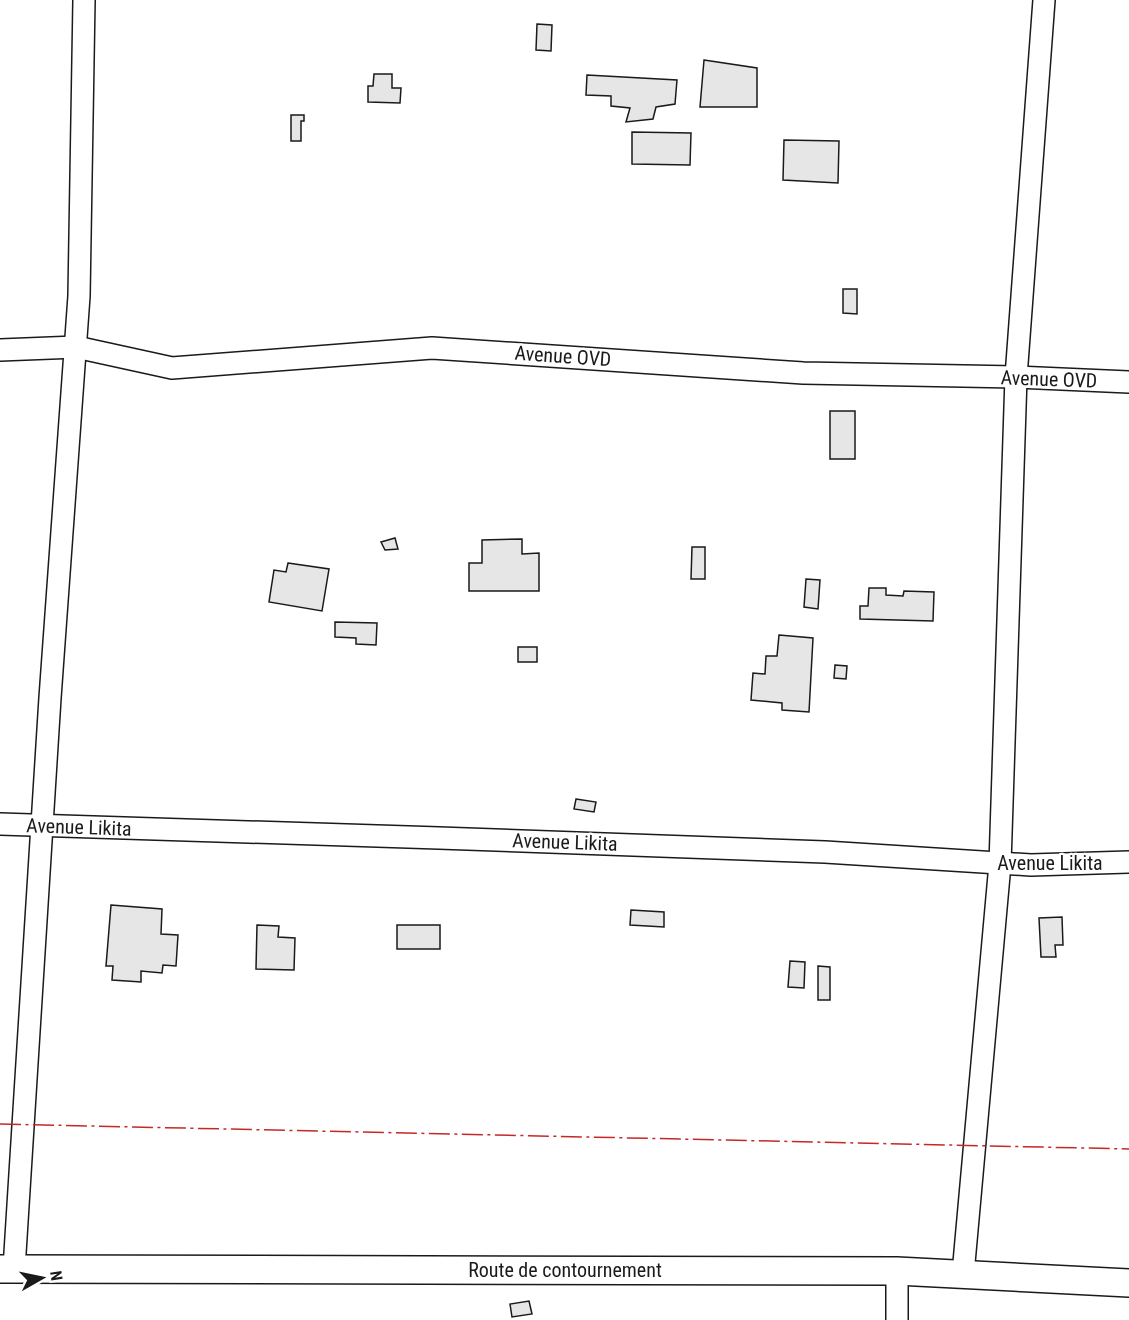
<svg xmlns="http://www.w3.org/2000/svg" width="1129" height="1320" viewBox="0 0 1129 1320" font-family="'Roboto Condensed',sans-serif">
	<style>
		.building { fill: #e6e6e6; stroke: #1a1a1a; stroke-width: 1.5 }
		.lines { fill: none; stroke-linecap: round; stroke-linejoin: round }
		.minor-casing { stroke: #1a1a1a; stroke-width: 24 }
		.tertiary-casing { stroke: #1a1a1a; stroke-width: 30 }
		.minor { stroke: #fff; stroke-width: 21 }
		.tertiary { stroke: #fff; stroke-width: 27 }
		.power { stroke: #c62828; stroke-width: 1.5; stroke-dasharray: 21 4.5 3 4.5; stroke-linecap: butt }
		.labels { text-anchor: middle; stroke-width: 4.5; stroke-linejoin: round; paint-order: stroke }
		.street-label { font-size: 20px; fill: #1a1a1a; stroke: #fff }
	</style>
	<rect width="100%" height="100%" fill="#fff"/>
	<g class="building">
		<path d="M 537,24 L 552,25 L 551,51 L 536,50 Z"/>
		<path d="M 704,60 L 757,68 L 757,107 L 700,107 Z"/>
		<path d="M 374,74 L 392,74 L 392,88 L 401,88 L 400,103 L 368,102 L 368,86 L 373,86 Z"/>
		<path d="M 587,75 L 677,80 L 675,104 L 656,107 L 653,119 L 626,122 L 630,108 L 611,106 L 611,96 L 586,95 Z"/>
		<path d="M 291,115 L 304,115 L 304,121 L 301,121 L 301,141 L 291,141 Z"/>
		<path d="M 632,132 L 691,133 L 690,165 L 632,164 Z"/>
		<path d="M 784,140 L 839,141 L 838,183 L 783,180 Z"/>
		<path d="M 843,289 L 857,289 L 857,314 L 843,313 Z"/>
		<rect x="830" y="411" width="25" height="48"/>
		<path d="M 395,538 L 398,549 L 385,550 L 381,542 Z"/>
		<path d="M 522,539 L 522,554 L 539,553 L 539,591 L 469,591 L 469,563 L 482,563 L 482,540 Z"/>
		<path d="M 692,547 L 705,547 L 705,579 L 691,579 Z"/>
		<path d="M 288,563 L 329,569 L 322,611 L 269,602 L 274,570 L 286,572 Z"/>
		<path d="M 806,579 L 820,580 L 818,609 L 804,607 Z"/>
		<path d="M 869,588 L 886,588 L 886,595 L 903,596 L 904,591 L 934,592 L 933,621 L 860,619 L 860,606 L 868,606 Z"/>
		<path d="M 335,622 L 377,623 L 376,645 L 356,644 L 356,638 L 335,637 Z"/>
		<path d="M 779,635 L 813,638 L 809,712 L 782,710 L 782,703 L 751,700 L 753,673 L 765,674 L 766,656 L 777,656 Z"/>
		<rect x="518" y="647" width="19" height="15"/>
		<path d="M 835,665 L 847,666 L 846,679 L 834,678 Z"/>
		<path d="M 576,799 L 596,802 L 594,812 L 574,809 Z"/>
		<path d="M 111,905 L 162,909 L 161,934 L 178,935 L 176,966 L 163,965 L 162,973 L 141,971 L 141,982 L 112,980 L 113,966 L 106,966 Z"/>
		<path d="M 631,910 L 664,912 L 664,927 L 630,925 Z"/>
		<path d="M 1062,917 L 1063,945 L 1055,945 L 1056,957 L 1041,957 L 1039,918 Z"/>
		<path d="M 257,925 L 279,926 L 278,937 L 295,938 L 294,970 L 256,969 Z"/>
		<rect x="397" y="925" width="43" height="24"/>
		<path d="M 790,961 L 805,962 L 804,988 L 788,987 Z"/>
		<path d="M 818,966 L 830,967 L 830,1000 L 818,1000 Z"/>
		<path d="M 529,1301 L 532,1314 L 512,1317 L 510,1304 Z"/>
	</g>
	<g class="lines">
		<g class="minor-casing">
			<g id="minor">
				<path d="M 0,350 L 76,347 L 172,368 L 432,348 L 803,373 L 1016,377 L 1129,382"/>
				<path d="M 0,824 L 439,838 L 825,852 L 1031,865 L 1129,862"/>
				<path d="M 14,1269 L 50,698 L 79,296 L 84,0"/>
				<path d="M 963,1274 L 1000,864 L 1016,377 L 1044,0"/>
				<path d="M 897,1320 L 897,1271"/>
			</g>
		</g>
		<g class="tertiary-casing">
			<path id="tertiary" d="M 0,1269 L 897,1271 L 1129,1283"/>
		</g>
		<use href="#minor" class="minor"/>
		<use href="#tertiary" class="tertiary"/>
		<path class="power" d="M 0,1124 L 1129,1149"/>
	</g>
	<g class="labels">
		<g class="street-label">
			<text transform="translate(563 356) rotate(4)" y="7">Avenue OVD</text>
			<text transform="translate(1049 379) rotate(2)" y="7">Avenue OVD</text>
			<text transform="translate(79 827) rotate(2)" y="7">Avenue Likita</text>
			<text transform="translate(565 842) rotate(2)" y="7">Avenue Likita</text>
			<text x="1050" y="870">Avenue Likita</text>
			<text x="565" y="1277">Route de contournement</text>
		</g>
	</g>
	<g transform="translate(42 1278) rotate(81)" stroke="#ffffff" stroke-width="4.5" paint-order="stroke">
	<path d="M0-4.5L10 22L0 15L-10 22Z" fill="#1a1a1a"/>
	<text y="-9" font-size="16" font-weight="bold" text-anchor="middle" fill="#1a1a1a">N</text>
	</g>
</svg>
